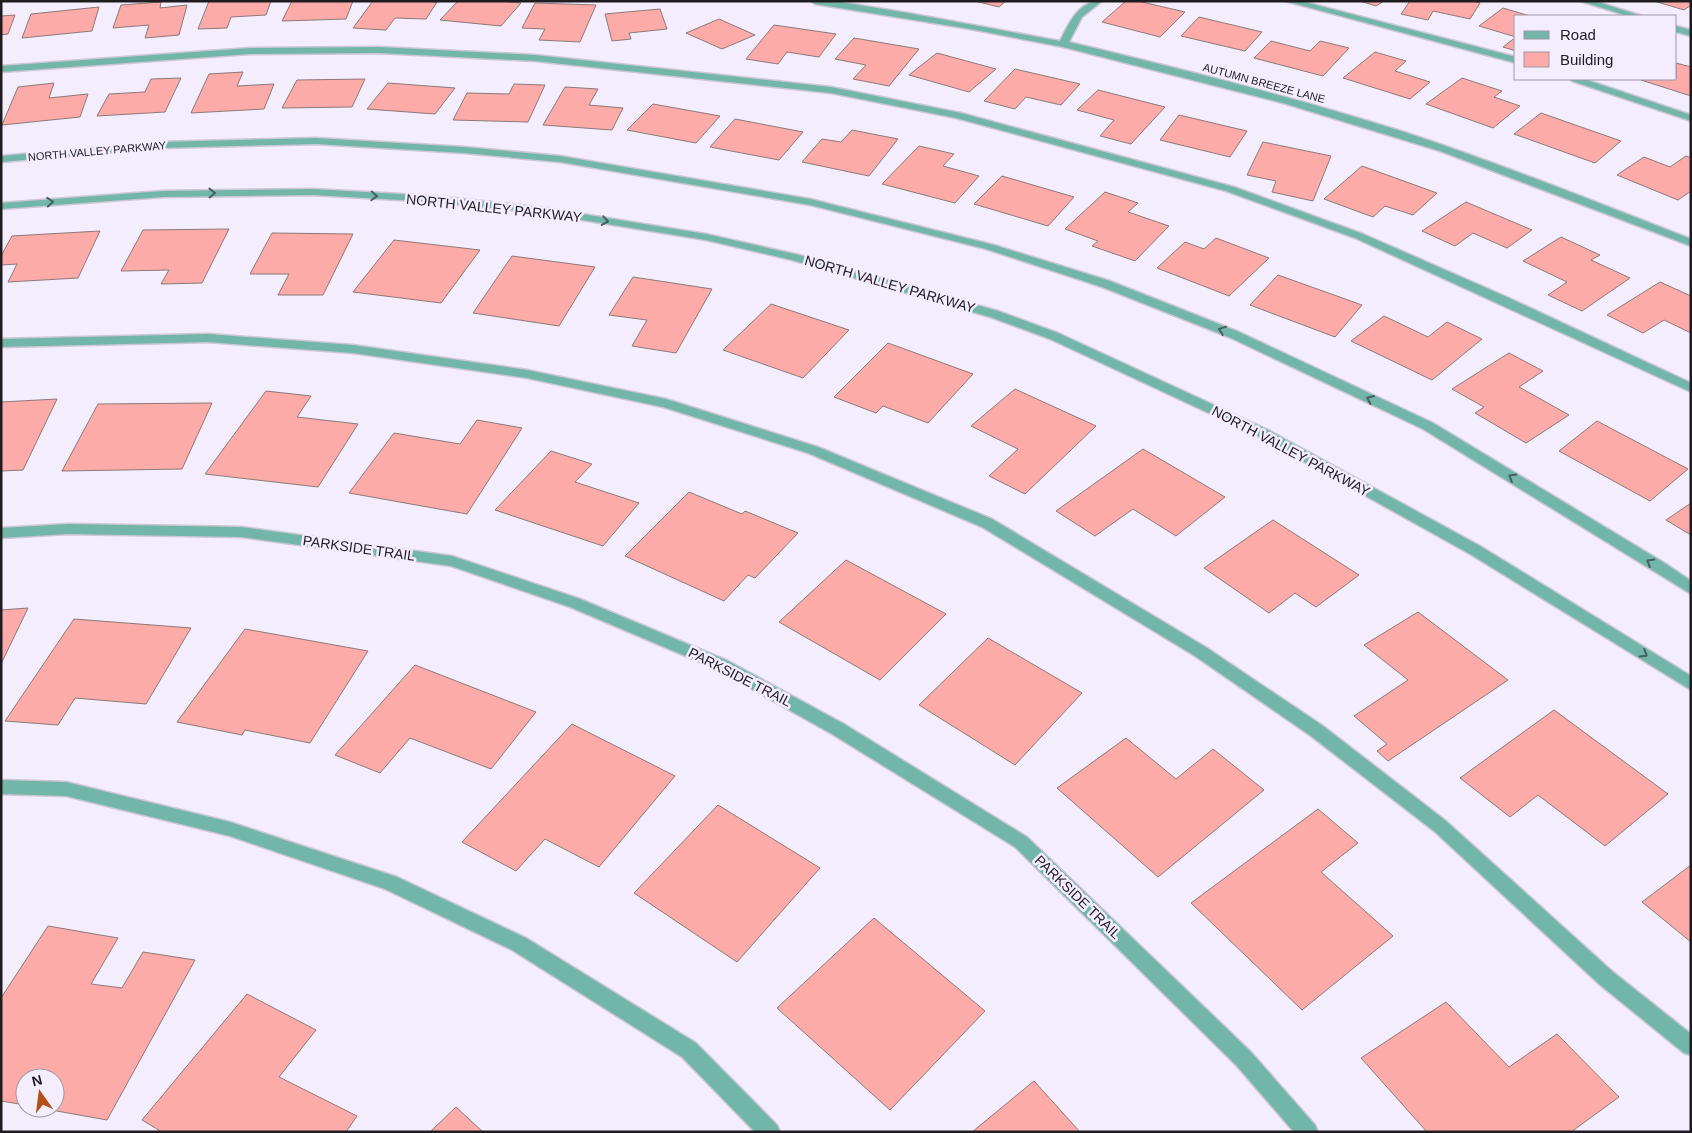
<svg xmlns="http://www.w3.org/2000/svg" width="1692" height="1133" viewBox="0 0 1692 1133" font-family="Helvetica,sans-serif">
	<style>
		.building { fill: #fdaba8; stroke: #8b7978 }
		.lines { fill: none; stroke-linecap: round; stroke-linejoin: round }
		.minor-casing { stroke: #cdc7d5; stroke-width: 3 }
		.minor { fill: #72b5a9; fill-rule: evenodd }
		.oneway { stroke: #44615e }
		.labels { text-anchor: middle; stroke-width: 5; stroke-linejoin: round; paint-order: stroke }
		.far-street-label { font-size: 11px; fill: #1e1c21; stroke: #f4edfd }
		.street-label { font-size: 14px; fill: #1e1c21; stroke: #f4edfd }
	</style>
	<rect width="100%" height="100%" fill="#f4edfd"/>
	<g class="building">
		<path d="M 209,1 L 271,1 L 266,15 L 231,17 L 227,28 L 198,29 Z"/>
		<path d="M 292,1 L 353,1 L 346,19 L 282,21 Z"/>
		<path d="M 373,1 L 422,1 L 437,2 L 426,19 L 395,18 L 386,30 L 353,28 Z"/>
		<path d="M 458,1 L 501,1 L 521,3 L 501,26 L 440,20 Z"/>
		<path d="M 975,1 L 1006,1 L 999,7 Z"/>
		<path d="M 1126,1 L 1138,1 L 1185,12 L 1160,37 L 1102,22 Z"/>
		<path d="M 1360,1 L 1384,1 L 1376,6 Z"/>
		<path d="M 1410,1 L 1474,1 L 1480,3 L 1470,19 L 1433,11 L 1428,20 L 1401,14 Z"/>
		<path d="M 1654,1 L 1691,1 L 1691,5 L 1684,10 Z"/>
		<path d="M 161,2 L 160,8 L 187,5 L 179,35 L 145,38 L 149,25 L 113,28 L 121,5 Z"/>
		<path d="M 535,3 L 596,5 L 580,42 L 539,40 L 545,29 L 522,28 Z"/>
		<path d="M 99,7 L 92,31 L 22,38 L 31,14 Z"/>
		<path d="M 1503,8 L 1530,16 L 1516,16 L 1516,51 L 1503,47 L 1516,37 L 1479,26 Z"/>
		<path d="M 660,9 L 667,29 L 629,33 L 631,39 L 612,41 L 605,14 Z"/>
		<path d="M 15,15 L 8,34 L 1,35 L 1,16 Z"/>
		<path d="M 1199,17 L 1262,32 L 1245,51 L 1181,36 Z"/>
		<path d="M 719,19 L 755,35 L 722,49 L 686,33 Z"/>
		<path d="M 774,25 L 836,34 L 819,57 L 787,52 L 778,64 L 746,59 Z"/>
		<path d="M 854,38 L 919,49 L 889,86 L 853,79 L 866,65 L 835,59 Z"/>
		<path d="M 1271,41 L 1310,51 L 1320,41 L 1349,48 L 1323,76 L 1254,58 Z"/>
		<path d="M 1375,52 L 1406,61 L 1395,71 L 1430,82 L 1410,99 L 1343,78 Z"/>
		<path d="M 937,53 L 996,69 L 969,92 L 909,75 Z"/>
		<path d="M 1676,63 L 1691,67 L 1691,96 L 1641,80 L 1676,79 Z"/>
		<path d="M 1015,69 L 1080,84 L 1061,105 L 1026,97 L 1015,109 L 984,101 Z"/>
		<path d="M 243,72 L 237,86 L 274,84 L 264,109 L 191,113 L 209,74 Z"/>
		<path d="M 181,78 L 165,112 L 97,116 L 109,94 L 145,92 L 151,79 Z"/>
		<path d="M 1462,78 L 1502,91 L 1494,97 L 1520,106 L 1493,128 L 1426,104 Z"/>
		<path d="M 365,79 L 352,107 L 282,108 L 297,80 Z"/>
		<path d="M 54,83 L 49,98 L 88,94 L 80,117 L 2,125 L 18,87 Z"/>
		<path d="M 388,83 L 455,88 L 435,114 L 367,109 Z"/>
		<path d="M 514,84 L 545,85 L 528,122 L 453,120 L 467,93 L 509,94 Z"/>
		<path d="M 565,87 L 598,89 L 589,105 L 623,108 L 612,130 L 543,125 Z"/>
		<path d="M 1098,90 L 1165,107 L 1131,144 L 1100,136 L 1114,120 L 1077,110 Z"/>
		<path d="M 653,104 L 720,116 L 696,143 L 627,130 Z"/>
		<path d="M 1541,113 L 1621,141 L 1595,163 L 1514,134 Z"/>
		<path d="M 1179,115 L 1247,131 L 1230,157 L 1160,140 Z"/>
		<path d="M 735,119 L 803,132 L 779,160 L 710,147 Z"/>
		<path d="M 852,130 L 898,139 L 869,176 L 802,162 L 822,139 L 841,142 Z"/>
		<path d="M 1263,142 L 1331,156 L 1313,201 L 1272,192 L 1276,181 L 1247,175 Z"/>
		<path d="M 919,146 L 954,154 L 943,166 L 979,176 L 955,203 L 882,184 Z"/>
		<path d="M 1686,156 L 1691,158 L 1691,191 L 1678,200 L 1617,175 L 1644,157 L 1670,167 Z"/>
		<path d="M 1362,166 L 1437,193 L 1413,215 L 1385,206 L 1373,217 L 1324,199 Z"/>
		<path d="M 1002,176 L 1074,197 L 1048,226 L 974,204 Z"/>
		<path d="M 1105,192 L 1138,203 L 1128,212 L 1169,226 L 1135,261 L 1092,246 L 1098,241 L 1065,229 Z"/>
		<path d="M 1466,202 L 1532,230 L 1507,248 L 1473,233 L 1455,246 L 1422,231 Z"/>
		<path d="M 229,229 L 202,283 L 161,284 L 169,270 L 121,271 L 143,230 Z"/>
		<path d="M 100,231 L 78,278 L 8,282 L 17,264 L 1,265 L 1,256 L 12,236 Z"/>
		<path d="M 272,233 L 353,234 L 323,295 L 278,295 L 289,274 L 250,274 Z"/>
		<path d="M 1561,237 L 1600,255 L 1591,260 L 1630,278 L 1582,311 L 1548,295 L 1567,282 L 1523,261 Z"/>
		<path d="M 1216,238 L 1269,258 L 1229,296 L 1157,268 L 1185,242 L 1204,249 Z"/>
		<path d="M 394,240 L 480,250 L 441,303 L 353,292 Z"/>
		<path d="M 512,256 L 595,267 L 559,326 L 473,313 Z"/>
		<path d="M 1278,275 L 1362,305 L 1335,337 L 1250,305 Z"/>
		<path d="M 633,277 L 712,289 L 676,353 L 632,346 L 647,320 L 609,315 Z"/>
		<path d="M 1660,282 L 1691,296 L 1691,333 L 1664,320 L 1643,333 L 1607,315 Z"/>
		<path d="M 771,304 L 849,330 L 803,378 L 723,350 Z"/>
		<path d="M 1384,316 L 1428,337 L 1447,322 L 1482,339 L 1432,380 L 1351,341 Z"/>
		<path d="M 888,343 L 973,374 L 928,423 L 883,406 L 876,413 L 834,397 Z"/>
		<path d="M 1509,353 L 1543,371 L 1519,387 L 1569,415 L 1526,443 L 1475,413 L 1484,407 L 1452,389 Z"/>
		<path d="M 1015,389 L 1096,426 L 1025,494 L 989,476 L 1018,449 L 971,426 Z"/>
		<path d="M 266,391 L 311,396 L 297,417 L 358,424 L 318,487 L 205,474 Z"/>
		<path d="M 57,399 L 23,470 L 1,471 L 1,402 Z"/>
		<path d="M 212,403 L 182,469 L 62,471 L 98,404 Z"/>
		<path d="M 477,420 L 522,428 L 467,514 L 349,493 L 394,433 L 460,444 Z"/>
		<path d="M 1597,421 L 1688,469 L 1650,501 L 1559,451 Z"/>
		<path d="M 1143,449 L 1225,497 L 1176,536 L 1133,509 L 1095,536 L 1056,511 Z"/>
		<path d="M 551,451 L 592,464 L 575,482 L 639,503 L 603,546 L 495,510 Z"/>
		<path d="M 689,492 L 742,514 L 745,511 L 798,533 L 755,578 L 748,575 L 724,601 L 625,556 Z"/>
		<path d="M 1691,503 L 1691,535 L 1666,520 Z"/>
		<path d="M 1273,520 L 1359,575 L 1316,607 L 1295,593 L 1269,613 L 1204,568 Z"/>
		<path d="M 846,560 L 946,614 L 880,680 L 779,622 Z"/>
		<path d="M 28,608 L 1,664 L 1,610 Z"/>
		<path d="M 1418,612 L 1508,680 L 1388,761 L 1377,751 L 1387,744 L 1354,716 L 1408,680 L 1364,645 Z"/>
		<path d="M 74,619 L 191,628 L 146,704 L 75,698 L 58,725 L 5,721 Z"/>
		<path d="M 245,629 L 368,651 L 310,743 L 245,730 L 242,735 L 177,722 Z"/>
		<path d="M 988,638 L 1082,693 L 1015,765 L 919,705 Z"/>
		<path d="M 415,665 L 536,712 L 491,769 L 410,738 L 380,773 L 335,755 Z"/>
		<path d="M 1554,710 L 1668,794 L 1605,846 L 1538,795 L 1510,817 L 1460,778 Z"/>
		<path d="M 572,724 L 675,776 L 599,867 L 545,839 L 516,871 L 462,842 Z"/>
		<path d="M 1126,738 L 1176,779 L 1213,749 L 1264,790 L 1158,877 L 1057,788 Z"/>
		<path d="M 718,805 L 820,868 L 737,962 L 634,893 Z"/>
		<path d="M 1318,809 L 1358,843 L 1321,872 L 1393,936 L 1302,1010 L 1191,903 Z"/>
		<path d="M 1691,865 L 1691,942 L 1642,902 Z"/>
		<path d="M 874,918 L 985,1011 L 890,1110 L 777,1008 Z"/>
		<path d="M 48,926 L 118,938 L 91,984 L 122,988 L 143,952 L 195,960 L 107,1120 L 40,1108 L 55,1108 L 55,1078 L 25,1078 L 25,1105 L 1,1101 L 1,998 Z"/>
		<path d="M 247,994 L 316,1030 L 279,1077 L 357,1116 L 346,1132 L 162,1132 L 142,1120 Z"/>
		<path d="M 1446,1002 L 1509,1067 L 1557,1034 L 1619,1097 L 1571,1132 L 1427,1132 L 1361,1058 Z"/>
		<path d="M 1034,1081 L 1080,1132 L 972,1132 Z"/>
		<path d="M 456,1107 L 483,1132 L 430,1132 Z"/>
	</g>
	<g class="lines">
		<g class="minor-casing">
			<g id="minor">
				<path d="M 811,1 L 834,1 L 908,13 L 1060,41 C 1070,22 1078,1 1102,1 L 1082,17 L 1069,42 C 1181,69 1294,97 1404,132 C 1501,164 1596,202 1691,239 L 1691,246 L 1440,151 L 1283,103 L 1063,47 L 970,29 L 815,4 Z"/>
				<path d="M 1285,1 L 1301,1 L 1516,57 L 1516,63 Z"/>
				<path d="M 1580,1 L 1595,1 L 1642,16 L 1628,16 Z"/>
				<path d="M 1676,26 L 1691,30 L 1691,36 L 1676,32 Z"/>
				<path d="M 379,47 L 535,55 L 831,87 L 961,113 L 1234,187 L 1363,234 L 1509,298 L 1691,383 L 1691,392 L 1355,238 L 1226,191 L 956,118 L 831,93 L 535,61 L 379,53 L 250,54 L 1,72 L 1,66 L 250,48 Z"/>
				<path d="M 1570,79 L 1584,79 L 1691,115 L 1691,121 L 1572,81 Z"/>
				<path d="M 316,138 L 464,147 L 560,156 L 810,199 L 994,245 L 1110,281 L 1239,332 L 1433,423 L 1666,564 L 1691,581 L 1691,594 L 1423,429 L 1231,338 L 1102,287 L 986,249 L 810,205 L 560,162 L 464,153 L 316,144 L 160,148 L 1,162 L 1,156 L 160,142 Z"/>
				<path d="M 313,189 L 434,196 L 539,207 L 706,234 L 799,255 L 998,311 L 1058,333 L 1268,430 L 1480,546 L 1691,676 L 1691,690 L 1470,554 L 1258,436 L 1050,339 L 990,317 L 792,260 L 706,240 L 539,213 L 434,202 L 313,195 L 163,197 L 1,209 L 1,203 L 163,191 Z"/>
				<path d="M 208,334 L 353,345 L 527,370 L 666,399 L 818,447 L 992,519 L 1207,648 L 1323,726 L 1446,821 L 1613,972 L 1691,1034 L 1691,1055 L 1684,1053 L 1599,984 L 1434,831 L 1311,736 L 1195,656 L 982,527 L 808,453 L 663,407 L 527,378 L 353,353 L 208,342 L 1,347 L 1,339 Z"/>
				<path d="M 68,524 L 241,527 L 452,556 L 580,599 L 728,661 L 844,724 L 1027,837 L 1250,1051 L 1315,1125 L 1318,1132 L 1294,1132 L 1236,1065 L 1015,847 L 832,734 L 716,669 L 570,607 L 451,566 L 241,537 L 68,534 L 1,538 L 1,528 Z"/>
				<path d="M 1,780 L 66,782 L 230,822 L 397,877 L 526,938 L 696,1043 L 777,1125 L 780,1132 L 755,1132 L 682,1057 L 512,950 L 385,889 L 230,836 L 66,796 L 1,794 Z"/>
			</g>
		</g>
		<use href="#minor" class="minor"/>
	</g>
	<defs><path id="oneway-chevron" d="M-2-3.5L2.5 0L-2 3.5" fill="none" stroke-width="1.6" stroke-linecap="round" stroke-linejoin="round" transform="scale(1.25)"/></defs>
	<g class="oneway">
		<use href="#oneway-chevron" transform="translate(212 193) rotate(-1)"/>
		<use href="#oneway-chevron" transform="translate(374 196) rotate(3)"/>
		<use href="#oneway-chevron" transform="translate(50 202) rotate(-4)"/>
		<use href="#oneway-chevron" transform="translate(605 221) rotate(9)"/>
		<use href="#oneway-chevron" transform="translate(1222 330) rotate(-159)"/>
		<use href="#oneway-chevron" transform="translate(1370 399) rotate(-155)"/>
		<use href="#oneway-chevron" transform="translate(1512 477) rotate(-149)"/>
		<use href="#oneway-chevron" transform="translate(1650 562) rotate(-149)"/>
		<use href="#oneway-chevron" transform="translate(1644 654) rotate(32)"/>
	</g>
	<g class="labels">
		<g class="far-street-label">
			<text transform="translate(1264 83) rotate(15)" y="4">AUTUMN BREEZE LANE</text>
			<text transform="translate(97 151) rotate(-5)" y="4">NORTH VALLEY PARKWAY</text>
		</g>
		<g class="street-label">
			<text transform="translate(494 208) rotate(6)" y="5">NORTH VALLEY PARKWAY</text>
			<text transform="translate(890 284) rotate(16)" y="5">NORTH VALLEY PARKWAY</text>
			<text transform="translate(1291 451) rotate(28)" y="5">NORTH VALLEY PARKWAY</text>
			<text transform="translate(359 548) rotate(8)" y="5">PARKSIDE TRAIL</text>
			<text transform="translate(740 677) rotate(27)" y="5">PARKSIDE TRAIL</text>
			<text transform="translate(1078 897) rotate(44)" y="5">PARKSIDE TRAIL</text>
		</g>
	</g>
	<rect width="1692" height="1133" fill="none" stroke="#1e1c21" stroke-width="5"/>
	<rect x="1514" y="15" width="162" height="65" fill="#f4edfd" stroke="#9e99a5"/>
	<rect x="1524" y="31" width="25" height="8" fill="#72b5a9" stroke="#9e99a5"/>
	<text x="1560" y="40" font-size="15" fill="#1e1c21">Road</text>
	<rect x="1524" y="52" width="25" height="15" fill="#fdaba8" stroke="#9e99a5"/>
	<text x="1560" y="65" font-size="15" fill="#1e1c21">Building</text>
	<g transform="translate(40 1093) rotate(346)"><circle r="24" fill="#f4edfd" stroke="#9e99a5"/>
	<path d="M0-4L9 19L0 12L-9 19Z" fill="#b35017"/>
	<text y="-8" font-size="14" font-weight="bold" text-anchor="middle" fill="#1e1c21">N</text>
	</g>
</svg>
